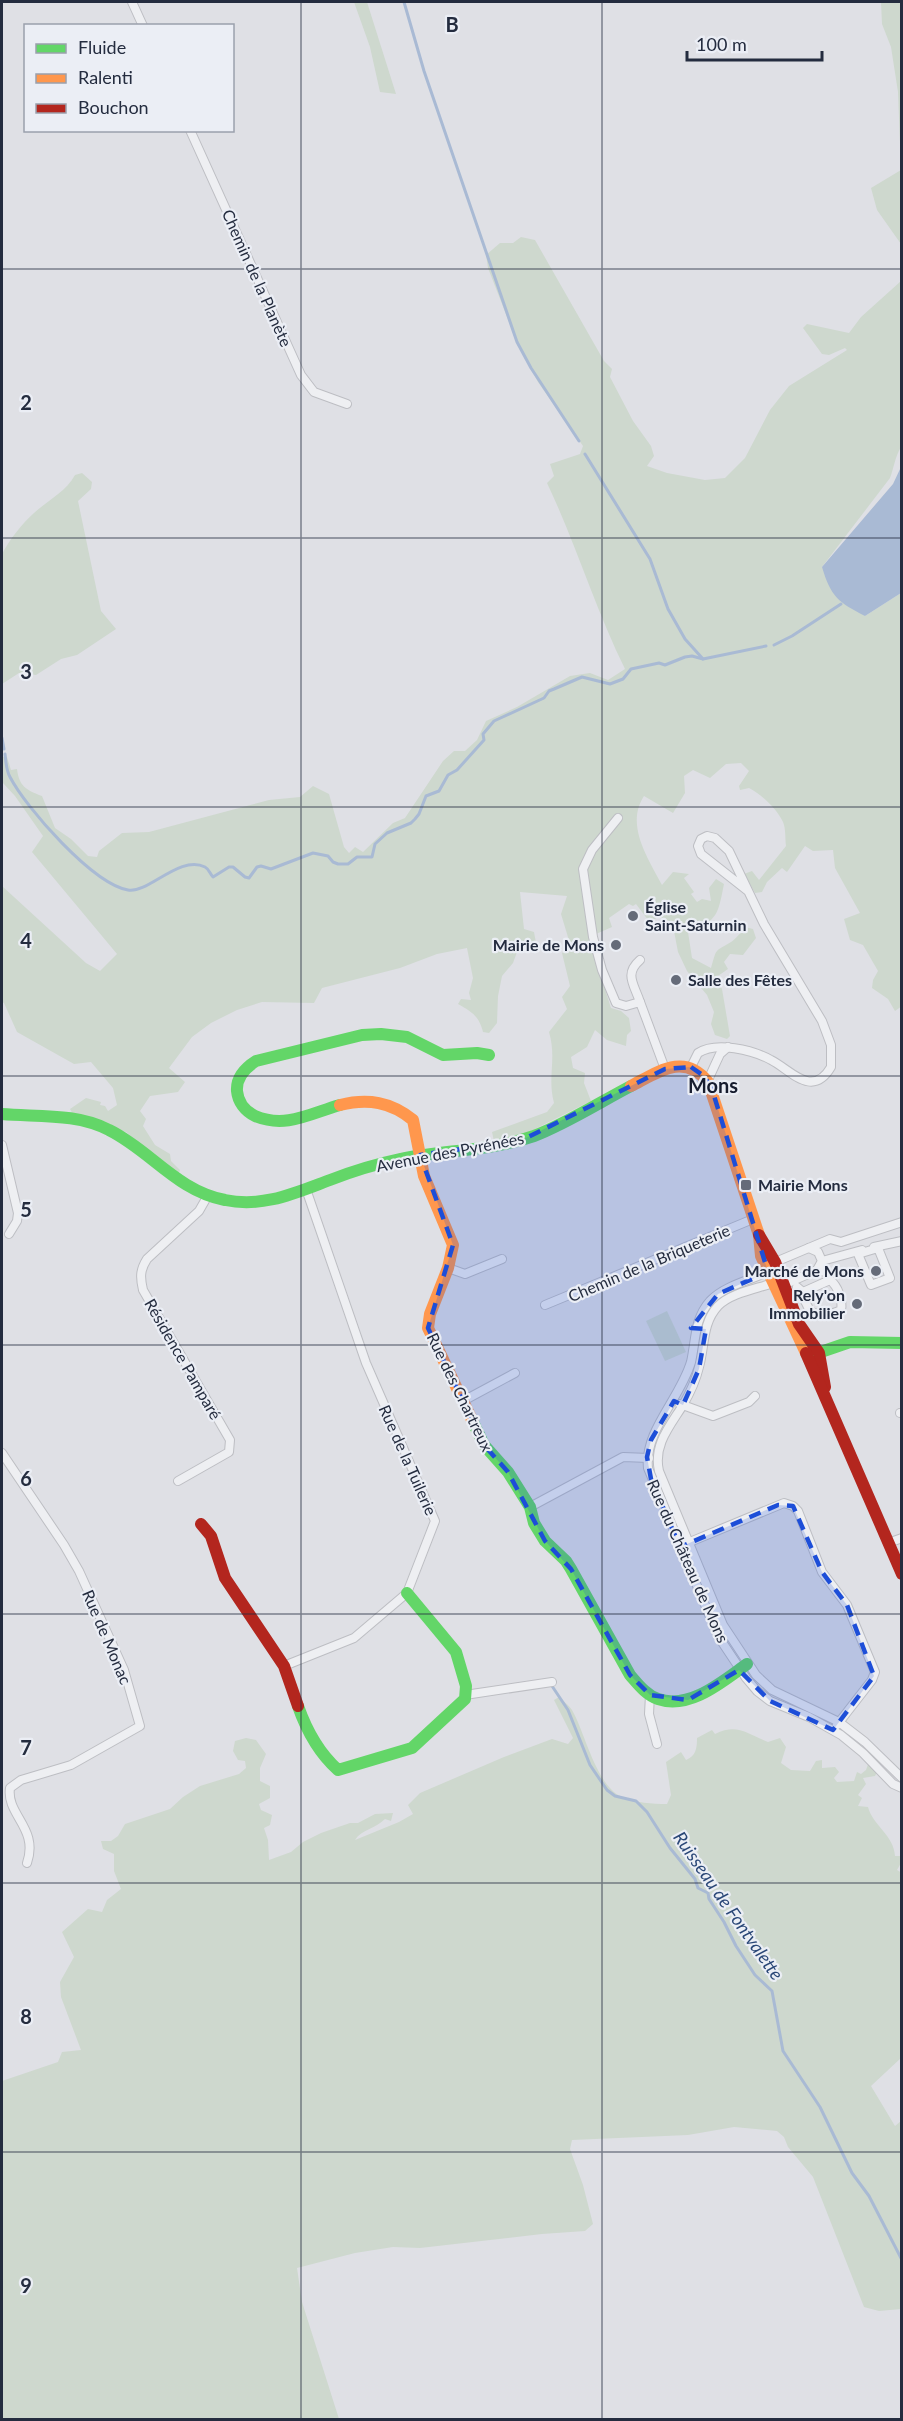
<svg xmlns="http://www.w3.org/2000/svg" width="903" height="2421" viewBox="0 0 903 2421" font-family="Lato,sans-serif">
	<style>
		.green { fill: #ced8ce }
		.water { fill: #a9bad4 }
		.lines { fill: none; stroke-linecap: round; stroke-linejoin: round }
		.stream { stroke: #a9bad4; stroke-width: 3 }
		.street-casing { stroke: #bdbec3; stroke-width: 10 }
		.street { stroke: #eeeff2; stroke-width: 8 }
		.fast { stroke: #63d668; stroke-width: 12 }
		.slow { stroke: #ff974d; stroke-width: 12 }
		.jam { stroke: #b3261e; stroke-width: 12 }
		.marked { fill: #1d4ed8; fill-opacity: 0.2; stroke: #1d4ed8; stroke-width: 4.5; stroke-dasharray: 12 8; stroke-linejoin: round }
		.grid { fill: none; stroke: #242c3f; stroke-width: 1.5; stroke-opacity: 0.55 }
		.poi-dot { fill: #656b79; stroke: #ebeef5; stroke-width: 2 }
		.labels { text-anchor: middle; stroke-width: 4.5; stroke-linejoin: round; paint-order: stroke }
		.street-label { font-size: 16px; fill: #242c3f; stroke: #ebeef5 }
		.poi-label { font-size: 16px; font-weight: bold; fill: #242c3f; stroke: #ebeef5; text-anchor: start }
		.water-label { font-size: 18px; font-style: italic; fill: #2a4777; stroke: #ebeef5 }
		.quarter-label { font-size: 20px; font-weight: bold; fill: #171d2f; stroke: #ebeef5 }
		.grid-label { font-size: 20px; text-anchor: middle; font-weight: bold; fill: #242c3f; stroke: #ebeef5; stroke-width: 4.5; stroke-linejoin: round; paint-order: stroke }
	</style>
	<rect width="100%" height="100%" fill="#dfe0e5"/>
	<g class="green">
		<path d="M 354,2 L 367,2 L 396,94 L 380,92 L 370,47 Z"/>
		<path d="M 881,2 L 901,2 L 901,244 L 877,210 L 871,188 L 901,170 L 898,92 L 891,47 L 882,24 Z"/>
		<path d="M 521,237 L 535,240 L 604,361 L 612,369 L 610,377 L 633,421 L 651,446 L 654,456 L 647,466 L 667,473 L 705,480 L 725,478 L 745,458 L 770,410 L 789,386 L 847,350 L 845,348 L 829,355 L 822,354 L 803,328 L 807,324 L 849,333 L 861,317 L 901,281 L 901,447 C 895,457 894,467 890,478 L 822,567 L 865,616 L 901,593 L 902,1006 L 895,1011 L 888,999 L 872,988 L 873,980 L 878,971 L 863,945 L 850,940 L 844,919 L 860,913 L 835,868 L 833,850 L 813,851 L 805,846 L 787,872 L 782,868 L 767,882 L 762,892 L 755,893 L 744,874 L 752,871 L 759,880 L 786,846 C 785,839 786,829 783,822 C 777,809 761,794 749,788 L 740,790 L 739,786 L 749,771 L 741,763 L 726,764 L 710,778 L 693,770 L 684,776 L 685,793 L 673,813 L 644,796 C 625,825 648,858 662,885 L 673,872 L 689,874 L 684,878 L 694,892 L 691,894 L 697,902 L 702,899 L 711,901 L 709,888 L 716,879 L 724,884 C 718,914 718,921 688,932 L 692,958 L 711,968 C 717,948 714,952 731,942 C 736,939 741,932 745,927 L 753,929 L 756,938 L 743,955 L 730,954 L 724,962 L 728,969 L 715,978 L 722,989 L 730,1036 L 727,1039 L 715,1035 L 711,1024 L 714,1012 L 707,995 L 687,971 L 678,952 L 674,931 L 660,916 L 646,924 L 648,920 L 636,904 L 633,906 L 629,904 L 609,918 L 612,927 L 596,934 L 602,980 L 611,1008 L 621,1011 L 629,1018 L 631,1031 L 627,1035 L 626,1046 L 607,1040 L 595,1030 L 587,1047 L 571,1057 L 573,1068 L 585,1073 L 584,1083 L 591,1101 L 527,1133 L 494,1141 L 492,1132 L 547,1112 L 554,1103 C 547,1077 557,1059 549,1032 L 567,1009 L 562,997 L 570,986 L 562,953 L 571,947 L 561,914 L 567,896 L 520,892 L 524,929 L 534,932 L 536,943 L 530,947 L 520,944 L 513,963 L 502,976 L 498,996 L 497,1023 L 489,1033 L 483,1032 C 479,1016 472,1012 458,1004 L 461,999 L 471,1000 L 469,993 L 473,978 L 467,948 L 437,954 L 400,968 L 322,988 L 314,1003 L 262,1002 L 237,1010 L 211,1023 L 192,1037 L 169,1068 L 185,1082 L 178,1092 L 150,1096 L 140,1111 L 146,1119 L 143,1126 L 155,1145 L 170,1154 L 171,1161 L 180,1170 L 178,1175 L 126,1132 L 74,1116 L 70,1109 L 86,1098 L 101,1102 L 100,1105 L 105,1106 L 108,1111 L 117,1105 L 113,1088 L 91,1062 L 74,1064 L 17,1032 L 4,1003 L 2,1002 L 2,886 L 86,963 L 100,971 L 117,954 L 32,852 L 43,836 L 15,796 L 2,782 L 2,757 L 7,757 L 11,770 L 17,769 C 19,786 26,790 42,796 L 55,828 L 71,839 L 88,856 L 97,857 L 99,851 L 122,833 L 149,832 L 269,800 L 300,797 L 313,786 L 329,794 L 344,847 L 349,853 L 355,847 L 363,852 L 393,823 L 405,818 L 443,761 L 454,751 L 465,751 L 477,740 L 486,721 L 517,707 L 570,676 L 590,673 L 608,680 L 625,669 C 595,608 576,544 547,483 L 554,476 L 550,464 L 580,454 L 583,446 L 538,382 L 518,345 L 488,268 L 486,255 L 500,243 L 513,243 Z"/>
		<path d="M 82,473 L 92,482 L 91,489 L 78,501 L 101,611 L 116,629 L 77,655 L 61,659 L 36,675 L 19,673 L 2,684 L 2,554 C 10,539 21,525 34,513 C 48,500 66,492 75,475 Z"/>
		<path d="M 667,1311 L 686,1352 L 665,1361 L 646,1321 Z"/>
		<path d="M 559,1697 C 563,1701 569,1705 572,1710 C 585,1732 596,1786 622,1797 C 636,1803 652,1804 667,1804 L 671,1795 L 666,1762 L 681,1752 L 686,1760 C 696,1756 697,1748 697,1738 L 712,1730 L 715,1734 C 737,1723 746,1733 768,1742 L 780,1738 L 786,1747 L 781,1763 L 791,1770 L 810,1771 L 816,1761 L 822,1760 L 822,1768 L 835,1767 L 839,1772 L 834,1778 L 837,1782 L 854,1781 L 857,1772 L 861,1774 L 866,1770 L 872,1753 L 885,1757 L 875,1776 L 863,1778 L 866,1784 L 858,1795 L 862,1798 L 858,1806 L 868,1807 C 873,1826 894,1835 895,1856 L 901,1856 L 901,1863 L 897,1870 L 902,1873 L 901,2058 L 871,2086 L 895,2126 L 901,2121 L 901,2309 L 879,2311 L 864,2307 L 813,2177 L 788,2147 L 784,2137 L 777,2131 L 734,2127 L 688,2135 L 572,2140 L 570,2149 L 583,2185 L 593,2224 L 585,2231 L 542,2234 L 420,2248 L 393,2247 L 355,2253 L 297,2268 L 302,2302 L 339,2419 L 2,2419 L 2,2081 L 58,2062 L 62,2052 L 81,2050 L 61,1997 L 60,1982 L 74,1957 L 62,1932 L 88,1909 L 102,1912 L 107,1900 L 121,1889 L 114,1871 L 114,1854 L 103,1849 L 101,1841 L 111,1841 L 118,1836 L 125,1824 L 170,1809 L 183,1797 L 200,1786 L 239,1774 L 246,1768 L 245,1761 L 238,1760 L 233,1751 L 235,1741 L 246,1738 L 256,1740 L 266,1754 L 260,1768 L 260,1781 L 270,1786 L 270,1798 L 259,1804 L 261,1810 L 272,1815 L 270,1825 L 264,1828 L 268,1840 L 269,1860 L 291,1852 L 303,1842 L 321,1833 L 350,1823 L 358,1823 L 375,1814 L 393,1813 L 391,1821 L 385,1819 C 375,1829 362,1829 355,1840 L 399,1822 L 413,1814 L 408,1805 L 420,1793 L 504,1757 L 552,1739 L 568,1744 L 573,1738 L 554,1700 Z"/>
	</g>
	<path class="water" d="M 901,467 L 901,593 L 865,616 C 838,602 831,597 822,567 L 893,484 Z"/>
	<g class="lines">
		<g class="stream">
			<path d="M 404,2 L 424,71 L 517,342 L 531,368 L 579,441"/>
			<path d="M 585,454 L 650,559 L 668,609 L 685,639 L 703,659"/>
			<path d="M 774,645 L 792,636 L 841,604"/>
			<path d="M 2,738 L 4,749"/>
			<path d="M 5,754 C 6,762 6,770 10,777 C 26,808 93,884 128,890 C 148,894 180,854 205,867 C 209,869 210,874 213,877 L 229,867 L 233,867 L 245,877 L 249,878 L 257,867 L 261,866 L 271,869 L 313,853 L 328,856 L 333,862 L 338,864 L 348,864 L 357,857 L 372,857 L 375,844 L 387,833 L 411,823 L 415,819 L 419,814 L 426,796 L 439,791 L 448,775 L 457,770 L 484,740 L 483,734 L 494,721 L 544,698 L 549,691 L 554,689 L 582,677 L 610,684 L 623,679 L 631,669 L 659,663 L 665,665 L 685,657 L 692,656 L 703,659 L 766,646"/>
			<path d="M 552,1686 L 568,1710 L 590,1765 L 607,1790 L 615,1796 L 636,1801 L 647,1812 L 670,1848 L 695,1879 L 698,1888 L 708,1893 L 709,1899 L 724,1922 L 736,1946 L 755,1975 L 772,1991 L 783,2051 L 820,2107 L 852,2173 L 869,2196 L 902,2260"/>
		</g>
		<g class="street-casing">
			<g id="street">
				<path d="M 132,2 L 143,26"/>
				<path d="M 190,130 L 301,375 L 314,392 L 347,404"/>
				<path d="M 618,818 L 592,850 L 583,869 L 593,937 L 602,970 L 616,1003 L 626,1006 L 640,1002 L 665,1069"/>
				<path d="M 640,1002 C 634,984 624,974 640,960"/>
				<path d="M 691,1067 L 698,1053 C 716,1041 753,1050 771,1060 C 791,1070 812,1099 831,1067 L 831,1045 L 822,1021 L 764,924 L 729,851 L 715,838 L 707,836 L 701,839 L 698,846 L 701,854 L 748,891"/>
				<path d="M 708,1080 L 720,1054 L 728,1047"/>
				<path d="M 2,1145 L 18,1213 L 17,1221 L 9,1234"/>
				<path d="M 874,1247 L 902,1241"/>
				<path d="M 878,1248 L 890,1278 L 871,1285 L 858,1254 Z"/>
				<path d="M 822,1261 L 862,1250"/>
				<path d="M 773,1263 L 830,1239 L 841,1242 L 902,1222"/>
				<path d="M 448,1268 L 465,1274 L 502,1259"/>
				<path d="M 768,1272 C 750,1280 724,1286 710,1301 C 694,1319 696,1340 691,1362 C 680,1399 644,1431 648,1468 L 718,1636 L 746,1678 L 757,1691 L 770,1701 L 809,1717 L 841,1735 L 863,1753 L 893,1784 L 902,1788"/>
				<path d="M 773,1283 C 756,1289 731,1293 718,1306 C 702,1323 705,1346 699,1367 C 696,1380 690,1393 683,1405 C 670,1426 653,1445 659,1471 L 723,1625 L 756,1675 L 772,1690 L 839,1722 L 865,1742 L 902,1778"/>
				<path d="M 779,1287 L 817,1270 L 822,1261 L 818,1252 L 809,1248"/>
				<path d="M 797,1287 L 803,1292 L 830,1280 L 826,1272 L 817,1270"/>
				<path d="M 800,1291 L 810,1311 C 820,1317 831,1315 841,1310 C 843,1301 838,1286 830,1280"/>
				<path d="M 545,1305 L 753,1219"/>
				<path d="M 463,1401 L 515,1373"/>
				<path d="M 680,1404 L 713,1416 L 749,1402 L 755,1396"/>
				<path d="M 900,1413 L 902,1413"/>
				<path d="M 2,1453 L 64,1545 L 79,1571 L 124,1670 L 140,1726 L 71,1765 L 21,1780 L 10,1788 C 6,1815 39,1828 27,1863"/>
				<path d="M 178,1481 L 229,1452 L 230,1440 L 143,1290 C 140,1277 140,1270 147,1259 L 199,1211 L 207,1197"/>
				<path d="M 530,1507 L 623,1457 L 649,1458"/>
				<path d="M 888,1543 L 902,1538"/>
				<path d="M 685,1544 L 784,1503 L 793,1506 L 798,1511 L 822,1572 L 847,1605 L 875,1672 L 872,1680 L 837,1725"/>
				<path d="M 284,1666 L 354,1638 L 407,1593 L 435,1521 L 366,1363 L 306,1189"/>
				<path d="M 465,1695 L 552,1682"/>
				<path d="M 650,1695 L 649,1714 L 657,1744"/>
			</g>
		</g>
		<use href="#street" class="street"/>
		<g class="fast">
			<path d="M 340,1105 C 311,1113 286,1129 255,1116 C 245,1111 238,1102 237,1091 C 236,1077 245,1068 256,1061 L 362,1035 L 381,1034 L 407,1037 L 443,1055 L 477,1053 L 489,1055"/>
			<path d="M 2,1114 C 37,1117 77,1113 109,1130 C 150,1150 177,1191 225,1200 C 263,1208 295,1193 330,1180 C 353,1171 376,1164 400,1159 C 444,1150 491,1151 534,1136 C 564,1125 602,1101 631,1086"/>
			<path d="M 812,1355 L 850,1342 L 902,1343"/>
			<path d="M 473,1422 L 484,1445 L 508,1472 L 530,1507 L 534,1523 L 545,1541 L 566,1561 L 571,1569 L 630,1675 C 638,1684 646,1695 658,1699 C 690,1710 723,1681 747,1664"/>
			<path d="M 298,1706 C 306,1729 319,1753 338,1770 L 412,1748 L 465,1699 L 466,1686 L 456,1652 L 407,1593"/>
		</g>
		<g class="slow">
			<path d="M 631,1086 C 658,1072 684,1052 708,1082 L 759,1235 L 761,1256 L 806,1353"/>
			<path d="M 340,1105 C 368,1098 391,1102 413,1120 L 424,1176 L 453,1245 L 448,1268 L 430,1314 L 428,1328 L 473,1422"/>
		</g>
		<g class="jam">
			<path d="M 759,1235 L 775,1262 L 799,1324 L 819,1353 L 825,1387"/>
			<path d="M 806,1353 L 902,1574"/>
			<path d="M 201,1524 L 211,1536 L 225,1578 L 284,1666 L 298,1706"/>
		</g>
	</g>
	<path class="marked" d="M 691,1067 L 704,1076 L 712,1089 L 768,1272 L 718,1294 L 691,1328 L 706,1329 L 699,1369 L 683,1405 L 674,1401 L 651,1440 L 647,1457 L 651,1479 L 680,1547 L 778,1505 L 793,1506 L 822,1572 L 847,1605 L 874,1676 L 833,1730 L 770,1701 L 739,1670 L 688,1700 L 650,1695 L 630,1675 L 571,1569 L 545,1541 L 508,1472 L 484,1445 L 428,1328 L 453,1245 L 420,1155 L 522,1140 L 665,1069 Z"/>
	<path class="grid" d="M 301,2 L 301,2420M 602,2 L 602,2420M 2,269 L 902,269M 2,538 L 902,538M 2,807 L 902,807M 2,1076 L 902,1076M 2,1345 L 902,1345M 2,1614 L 902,1614M 2,1883 L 902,1883M 2,2152 L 902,2152"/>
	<g class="poi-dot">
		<circle cx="633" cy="916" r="6"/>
		<circle cx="616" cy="945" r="6"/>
		<circle cx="676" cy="980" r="6"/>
		<rect x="740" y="1179" width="12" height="12" rx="3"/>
		<circle cx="876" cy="1271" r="6"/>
		<circle cx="857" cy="1304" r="6"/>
	</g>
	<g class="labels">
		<g class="street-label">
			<text transform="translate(257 278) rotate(66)" y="6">Chemin de la Planète</text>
			<text transform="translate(450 1152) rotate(-11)" y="6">Avenue des Pyrénées</text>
			<text transform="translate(649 1263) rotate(-23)" y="6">Chemin de la Briqueterie</text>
			<text transform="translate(183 1359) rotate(60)" y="6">Résidence Pamparé</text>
			<text transform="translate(460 1392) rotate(64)" y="6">Rue des Chartreux</text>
			<text transform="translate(408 1460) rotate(66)" y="6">Rue de la Tuilerie</text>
			<text transform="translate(688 1561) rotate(66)" y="6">Rue du Château de Mons</text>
			<text transform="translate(107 1637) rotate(67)" y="6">Rue de Monac</text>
		</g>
		<g class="poi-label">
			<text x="645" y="913">Église<tspan x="645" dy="18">Saint-Saturnin</tspan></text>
			<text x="604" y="951" text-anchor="end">Mairie de Mons</text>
			<text x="688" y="986">Salle des Fêtes</text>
			<text x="758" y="1191">Mairie Mons</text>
			<text x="864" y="1277" text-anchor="end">Marché de Mons</text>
			<text x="845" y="1301" text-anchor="end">Rely'on<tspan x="845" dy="18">Immobilier</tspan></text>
		</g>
		<g class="water-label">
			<text transform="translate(728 1906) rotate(55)" y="6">Ruisseau de Fontvalette</text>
		</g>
		<g class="quarter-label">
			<text x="713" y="1093">Mons</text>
		</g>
	</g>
	<g class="grid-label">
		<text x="452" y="32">B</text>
		<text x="26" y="410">2</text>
		<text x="26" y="679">3</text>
		<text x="26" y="948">4</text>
		<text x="26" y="1217">5</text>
		<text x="26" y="1486">6</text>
		<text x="26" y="1755">7</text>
		<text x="26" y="2024">8</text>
		<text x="26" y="2293">9</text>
	</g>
	<rect width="903" height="2421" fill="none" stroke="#242c3f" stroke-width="6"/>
	<rect x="24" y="24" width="210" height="108" fill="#ebeef5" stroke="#9ba0ac" stroke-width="1.5"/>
	<rect x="36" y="44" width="30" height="9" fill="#63d668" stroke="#9ba0ac" stroke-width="1.5"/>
	<text x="78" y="54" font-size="18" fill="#242c3f">Fluide</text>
	<rect x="36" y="74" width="30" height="9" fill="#ff974d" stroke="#9ba0ac" stroke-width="1.5"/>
	<text x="78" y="84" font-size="18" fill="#242c3f">Ralenti</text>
	<rect x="36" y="104" width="30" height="9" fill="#b3261e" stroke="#9ba0ac" stroke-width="1.5"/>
	<text x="78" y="114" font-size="18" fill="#242c3f">Bouchon</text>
	<path d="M687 51v9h135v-9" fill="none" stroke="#242c3f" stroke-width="3"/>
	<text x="696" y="51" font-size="18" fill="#242c3f" stroke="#ebeef5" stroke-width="4.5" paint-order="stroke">100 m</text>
</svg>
